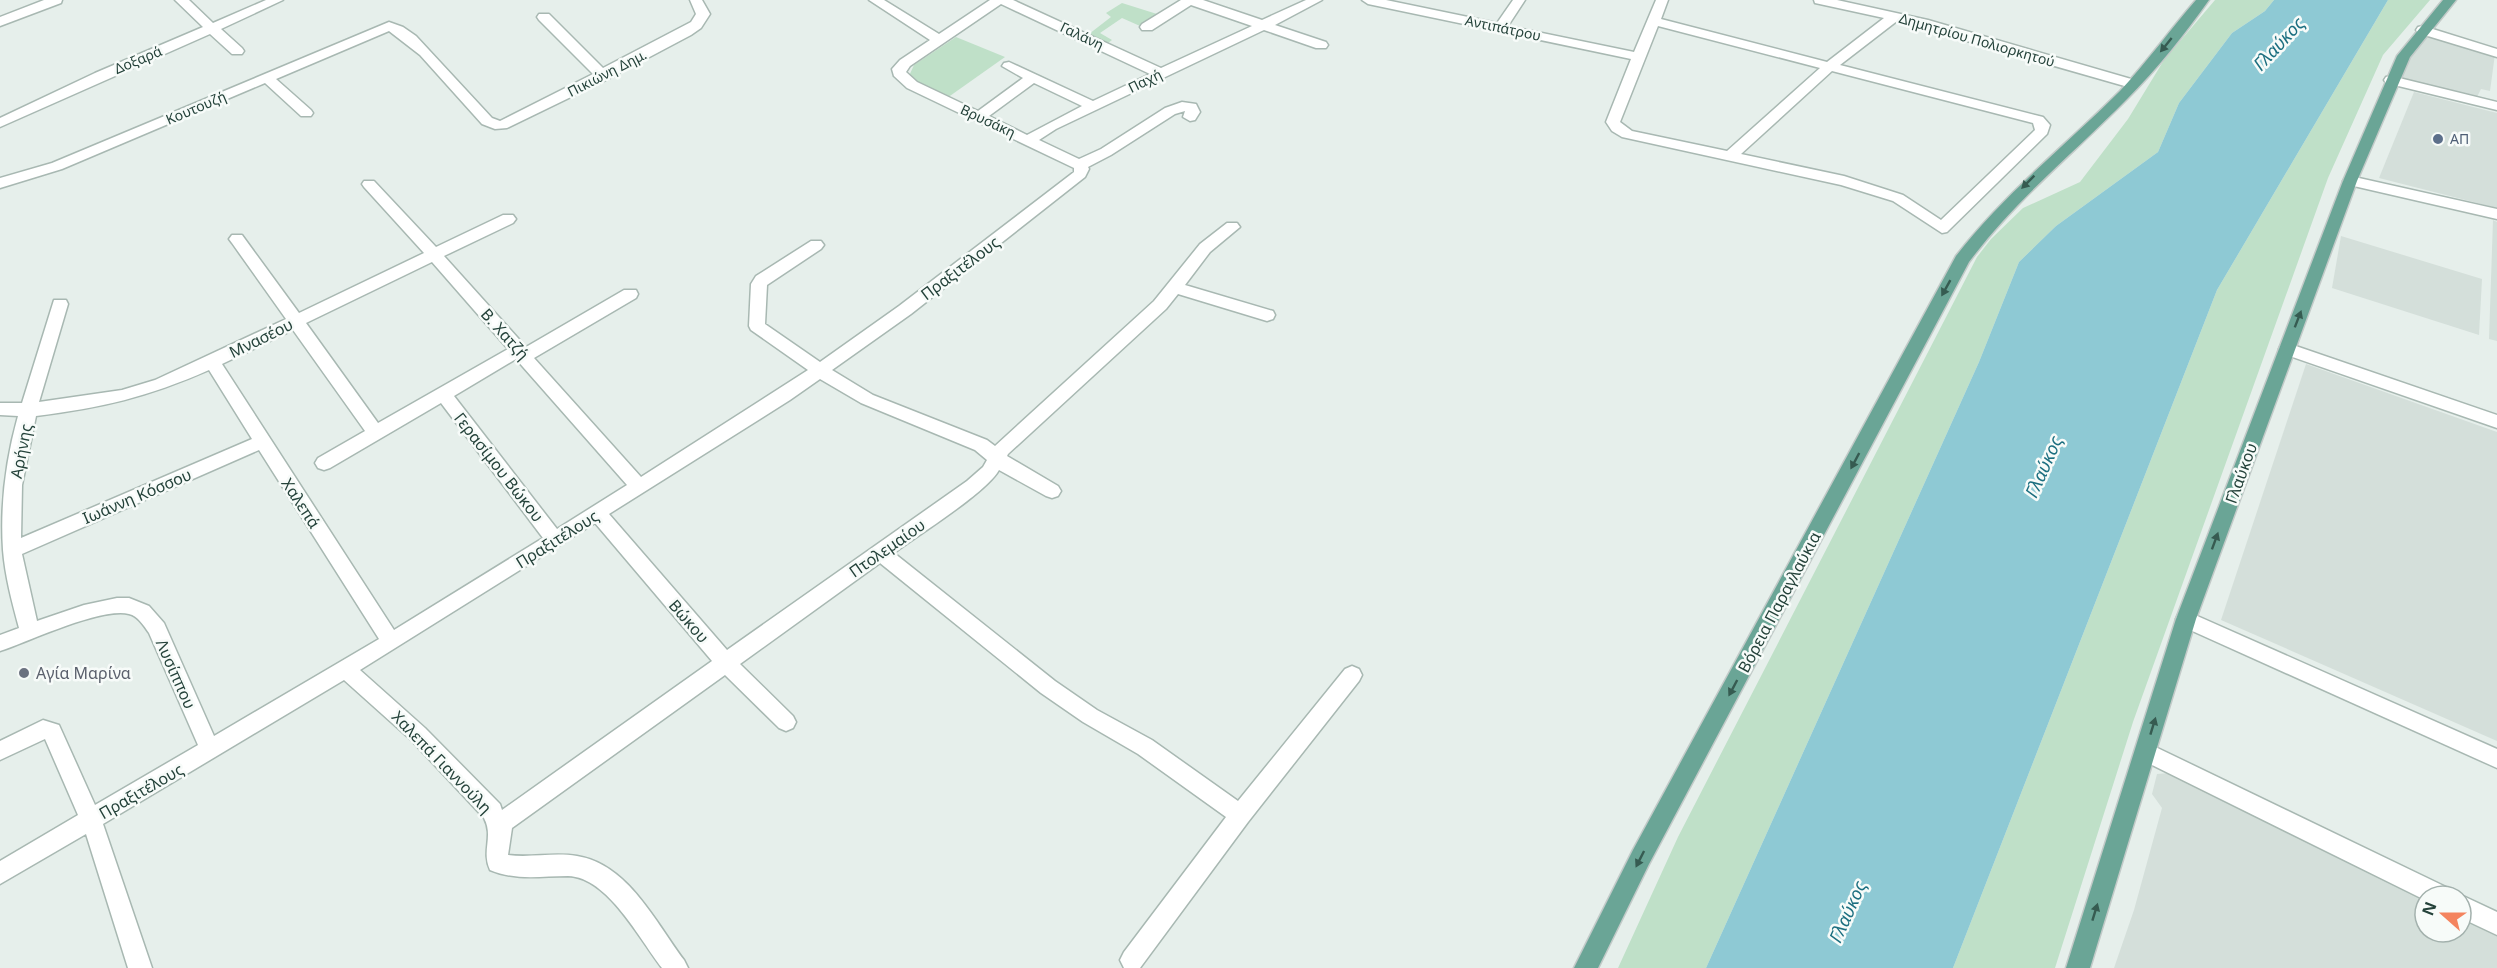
<svg xmlns="http://www.w3.org/2000/svg" width="2497" height="968" viewBox="0 0 2497 968" font-family="'Noto Sans',sans-serif">
	<style>
		.built { fill: #d4dfda }
		.green { fill: #bfe0c8 }
		.water { fill: #8ec9d4 }
		.lines { fill: none; stroke-linecap: round; stroke-linejoin: round }
		.minor-casing { stroke: #a8b8b2; stroke-width: 3 }
		.major-casing { stroke: #c2cac8; stroke-width: 3 }
		.minor { fill: #fff; fill-rule: evenodd }
		.major { fill: #6aa596; fill-rule: evenodd }
		.oneway { fill: #365b51 }
		.service-dot { fill: #5c6f8a; stroke: #f7fbf9; stroke-width: 2 }
		.worship-dot { fill: #6b7280; stroke: #f7fbf9; stroke-width: 2 }
		.labels { text-anchor: middle; stroke-width: 5; stroke-linejoin: round; paint-order: stroke }
		.far-street-label { font-size: 14px; fill: #24423a; stroke: #f7fbf9 }
		.far-service-label { font-size: 14px; fill: #4e5e75; stroke: #f7fbf9; text-anchor: start }
		.street-label { font-size: 16px; fill: #24423a; stroke: #f7fbf9 }
		.worship-label { font-size: 16px; fill: #5b616d; stroke: #f7fbf9; text-anchor: start }
		.water-label { font-size: 18px; font-style: italic; fill: #1c6f80; stroke: #f7fbf9 }
	</style>
	<rect width="100%" height="100%" fill="#e6efeb"/>
	<g class="built">
		<path d="M 2422,33 L 2495,54 L 2490,91 L 2481,89 L 2477,97 L 2396,77 Z"/>
		<path d="M 2414,92 L 2497,113 L 2497,208 L 2379,178 Z"/>
		<path d="M 2493,220 L 2497,222 L 2497,341 L 2489,339 Z"/>
		<path d="M 2341,236 L 2482,279 L 2479,335 L 2332,288 Z"/>
		<path d="M 2306,364 L 2497,432 L 2497,741 L 2221,620 Z"/>
		<path d="M 2169,773 L 2425,900 L 2425,932 L 2461,932 L 2461,918 L 2497,936 L 2497,968 L 2114,968 L 2134,910 L 2162,808 L 2152,794 L 2157,774 Z"/>
	</g>
	<g class="green">
		<path d="M 2215,0 L 2274,0 L 2265,11 L 2232,33 L 2179,103 L 2158,152 L 2056,226 L 2019,262 L 1979,362 L 1706,968 L 1618,968 L 1678,837 L 1977,257 L 1991,239 L 2023,208 L 2080,182 L 2128,119 L 2164,60 Z"/>
		<path d="M 2388,0 L 2430,0 L 2383,55 L 2328,178 L 2133,722 L 2055,968 L 1953,968 L 2217,290 Z"/>
		<path d="M 1122,3 L 1157,14 L 1140,26 L 1122,18 L 1100,33 L 1112,40 L 1108,43 L 1089,34 L 1111,17 L 1106,13 Z"/>
		<path d="M 956,37 L 1005,57 L 947,98 L 914,82 L 909,76 L 914,65 Z"/>
	</g>
	<path class="water" d="M 2274,0 L 2388,0 L 2217,290 L 1953,968 L 1706,968 L 1979,362 L 2019,262 L 2056,226 L 2158,152 L 2179,103 L 2232,33 L 2265,11 Z"/>
	<g class="lines">
		<g class="minor-casing">
			<g id="minor">
				<path d="M 44,0 L 62,0 L 61,3 L 0,26 L 0,17 Z"/>
				<path d="M 175,0 L 189,0 L 213,23 L 266,0 L 283,0 L 221,29 L 242,48 L 244,51 L 242,54 L 232,54 L 210,34 L 0,127 L 0,118 L 95,73 L 203,27 Z"/>
				<path d="M 690,0 L 702,0 L 710,14 L 701,28 L 691,35 L 608,79 L 507,128 L 495,129 L 482,124 L 420,55 L 389,31 L 276,79 L 311,110 L 313,113 L 311,116 L 301,116 L 265,83 L 62,169 L 0,188 L 0,178 L 52,163 L 389,22 L 403,27 L 416,36 L 492,118 L 500,121 L 593,74 L 539,20 L 537,17 L 539,14 L 549,14 L 603,68 L 691,22 L 696,14 Z"/>
				<path d="M 869,0 L 884,0 L 939,34 L 990,0 L 1013,0 L 1161,68 L 1252,26 L 1191,5 L 1152,30 L 1142,30 L 1140,27 L 1142,24 L 1181,0 L 1203,0 L 1262,20 L 1306,0 L 1322,0 L 1275,25 L 1326,42 L 1328,45 L 1326,48 L 1316,48 L 1264,30 L 1056,129 L 1039,140 L 1079,159 L 1101,149 L 1165,108 L 1182,102 L 1196,104 L 1200,112 L 1195,120 L 1190,121 L 1183,117 L 1185,111 L 1175,114 L 1111,155 L 1088,167 L 1089,169 L 1085,177 L 911,314 L 832,370 L 873,395 L 987,440 L 995,446 L 1154,301 L 1200,244 L 1227,223 L 1237,223 L 1240,227 L 1210,252 L 1185,285 L 1273,311 L 1275,315 L 1273,319 L 1267,321 L 1178,294 L 1166,309 L 1008,454 L 1007,456 L 1058,486 L 1061,491 L 1058,496 L 1052,498 L 1046,496 L 999,470 C 986,493 918,535 894,553 L 1055,681 L 1097,710 L 1152,740 L 1238,801 L 1345,669 L 1352,666 L 1359,669 L 1362,675 L 1359,681 L 1248,822 L 1140,968 L 1124,968 L 1120,960 L 1124,952 L 1226,817 L 1138,754 L 1083,722 L 1041,693 L 880,563 L 740,664 L 793,716 L 796,722 L 793,728 L 786,731 L 779,728 L 725,675 L 512,828 L 508,855 C 531,858 554,852 577,856 C 628,864 656,923 684,960 L 688,968 L 662,968 C 640,940 608,877 568,876 C 541,876 516,881 490,870 C 481,850 494,837 484,818 L 411,740 L 344,680 L 103,824 L 152,968 L 128,968 L 86,834 L 0,884 L 0,861 L 78,815 L 45,739 L 0,760 L 0,741 L 43,720 L 59,725 L 95,805 L 198,745 L 149,633 C 144,626 138,616 129,614 C 101,607 28,642 0,651 L 0,635 L 19,628 C 12,602 5,576 3,550 C 0,505 6,459 18,416 L 0,415 L 0,403 L 22,403 L 54,300 L 66,300 L 68,304 L 39,402 L 122,390 L 155,380 L 286,319 L 232,243 L 229,239 L 232,235 L 242,235 L 299,313 L 424,253 L 364,187 L 362,184 L 364,181 L 374,181 L 436,247 L 503,215 L 513,215 L 516,219 L 513,223 L 444,256 L 526,347 L 624,290 L 636,290 L 638,294 L 636,298 L 534,358 L 641,477 L 808,370 L 751,330 L 749,326 L 751,284 L 756,276 L 811,241 L 821,241 L 824,245 L 821,249 L 767,285 L 765,324 L 820,362 L 899,306 L 1074,172 L 1074,168 L 907,88 L 894,76 L 892,69 L 900,60 L 930,40 ZM 1001,4 L 1150,74 L 1093,101 L 1009,62 L 1004,63 L 1002,66 L 1023,78 L 978,111 L 917,82 L 906,72 L 910,66 ZM 1034,83 L 1082,106 L 1027,135 L 989,116 ZM 432,262 L 508,349 L 378,423 L 306,323 ZM 293,330 L 365,431 L 318,458 L 315,463 L 318,468 L 324,470 L 330,468 L 441,403 L 543,538 L 394,630 L 222,364 ZM 516,359 L 627,485 L 557,529 L 454,396 ZM 209,370 L 252,439 L 21,538 L 22,485 L 36,416 C 101,408 148,397 209,370 ZM 820,379 L 861,403 L 975,450 L 987,460 L 983,467 L 967,481 L 727,650 L 609,514 L 790,400 ZM 259,450 L 379,639 L 214,736 L 164,623 L 149,606 L 129,598 L 117,598 L 84,605 L 37,621 L 22,554 ZM 595,523 L 712,661 L 502,810 L 500,804 L 425,728 L 360,670 Z"/>
				<path d="M 1362,0 L 1386,0 L 1497,23 L 1513,0 L 1525,0 L 1508,26 L 1634,52 L 1656,0 L 1668,0 L 1661,19 L 1827,62 L 1884,18 L 1815,3 L 1814,0 L 1837,0 L 1928,20 L 2138,81 L 2140,84 L 2138,87 L 2128,87 L 1897,21 L 1840,65 L 2043,117 L 2050,125 L 2047,134 L 1947,232 L 1942,233 L 1893,201 L 1841,185 L 1622,137 L 1612,131 L 1606,122 L 1631,59 L 1368,4 ZM 1658,26 L 1820,68 L 1727,151 L 1632,131 L 1620,122 ZM 1832,71 L 2033,123 L 2035,130 L 1941,220 L 1903,195 L 1844,176 L 1741,154 Z"/>
				<path d="M 2423,26 L 2497,49 L 2497,57 L 2418,33 L 2416,30 L 2418,27 Z"/>
				<path d="M 2391,76 L 2497,102 L 2497,110 L 2386,83 L 2384,80 L 2386,77 Z"/>
				<path d="M 2350,176 L 2497,209 L 2497,219 L 2345,184 L 2343,181 L 2345,178 Z"/>
				<path d="M 2287,343 L 2497,415 L 2497,428 L 2281,353 L 2279,349 L 2281,345 Z"/>
				<path d="M 2186,611 L 2497,749 L 2497,768 L 2179,625 L 2176,619 L 2179,613 Z"/>
				<path d="M 2145,742 L 2448,888 L 2451,896 L 2425,896 L 2425,900 L 2138,758 L 2135,751 L 2138,744 Z"/>
				<path d="M 2461,895 L 2497,912 L 2497,935 L 2461,918 L 2461,896 L 2459,896 Z"/>
			</g>
		</g>
		<g class="major-casing">
			<g id="major">
				<path d="M 2196,0 L 2209,0 C 2185,34 2157,69 2128,98 C 2074,153 2015,200 1969,262 L 1649,864 L 1598,968 L 1574,968 L 1633,850 L 1956,256 C 2004,194 2065,146 2120,91 C 2147,62 2170,30 2196,0 Z"/>
				<path d="M 2443,0 L 2456,0 L 2410,57 L 2357,181 L 2196,619 L 2090,968 L 2066,968 L 2176,619 L 2343,181 L 2397,56 Z"/>
			</g>
		</g>
		<use href="#minor" class="minor"/>
		<use href="#major" class="major"/>
	</g>
	<defs><path id="oneway-solid" d="M-6-.8H1V-3.2L6.5 0L1 3.2V.8H-6Z" transform="scale(1.5)"/></defs>
	<g class="oneway">
		<use href="#oneway-solid" transform="translate(2166 45) rotate(129)"/>
		<use href="#oneway-solid" transform="translate(2028 182) rotate(135)"/>
		<use href="#oneway-solid" transform="translate(1946 288) rotate(119)"/>
		<use href="#oneway-solid" transform="translate(2298 319) rotate(-69)"/>
		<use href="#oneway-solid" transform="translate(1855 461) rotate(118)"/>
		<use href="#oneway-solid" transform="translate(2215 541) rotate(-70)"/>
		<use href="#oneway-solid" transform="translate(1733 688) rotate(118)"/>
		<use href="#oneway-solid" transform="translate(2153 726) rotate(-73)"/>
		<use href="#oneway-solid" transform="translate(1640 859) rotate(117)"/>
		<use href="#oneway-solid" transform="translate(2095 912) rotate(-73)"/>
	</g>
	<circle class="service-dot" cx="2438" cy="139" r="6"/>
	<circle class="worship-dot" cx="24" cy="673" r="6"/>
	<g class="labels">
		<g class="far-street-label">
			<text transform="translate(1503 28) rotate(12)" y="5">Αντιπάτρου</text>
			<text transform="translate(1082 36) rotate(25)" y="5">Γαλάνη</text>
			<text transform="translate(1977 40) rotate(16)" y="5">Δημητρίου Πολιορκητού</text>
			<text transform="translate(138 60) rotate(-23)" y="5">Δοξαρά</text>
			<text transform="translate(607 73) rotate(-27)" y="5">Πικιώνη Δημ.</text>
			<text transform="translate(1145 81) rotate(-26)" y="5">Παχή</text>
			<text transform="translate(196 108) rotate(-23)" y="5">Κουτουζή</text>
			<text transform="translate(988 121) rotate(25)" y="5">Βρυσάκη</text>
		</g>
		<g class="far-service-label">
			<text x="2450" y="144">ΑΠ</text>
		</g>
		<g class="street-label">
			<text transform="translate(960 268) rotate(-37)" y="6">Πραξιτέλους</text>
			<text transform="translate(505 334) rotate(48)" y="6">Β. Χατζή</text>
			<text transform="translate(261 338) rotate(-26)" y="6">Μνασέου</text>
			<text transform="translate(21 451) rotate(-79)" y="6">Αρήνης</text>
			<text transform="translate(499 467) rotate(52)" y="6">Γερασίμου Βώκου</text>
			<text transform="translate(2241 473) rotate(-70)" y="6">Γλαύκου</text>
			<text transform="translate(137 496) rotate(-23)" y="6">Ιωάννη Κόσσου</text>
			<text transform="translate(301 503) rotate(57)" y="6">Χαλεπά</text>
			<text transform="translate(557 539) rotate(-32)" y="6">Πραξιτέλους</text>
			<text transform="translate(887 548) rotate(-35)" y="6">Πτολεμαίου</text>
			<text transform="translate(1779 602) rotate(-62)" y="6">Βόρεια Παραγλαύκια</text>
			<text transform="translate(689 621) rotate(49)" y="6">Βώκου</text>
			<text transform="translate(176 674) rotate(66)" y="6">Λυσίππου</text>
			<text transform="translate(442 762) rotate(46)" y="6">Χαλεπά Γιαννούλη</text>
			<text transform="translate(141 791) rotate(-30)" y="6">Πραξιτέλους</text>
		</g>
		<g class="worship-label">
			<text x="36" y="679">Αγία Μαρίνα</text>
		</g>
		<g class="water-label">
			<text transform="translate(2279 44) rotate(-47)" y="6">Γλαύκος</text>
			<text transform="translate(2044 467) rotate(-66)" y="6">Γλαύκος</text>
			<text transform="translate(1848 912) rotate(-66)" y="6">Γλαύκος</text>
		</g>
	</g>
	<g transform="translate(2443 914) rotate(291)"><circle r="28" fill="#f7fbf9" stroke="#a3b1ad" stroke-width="1.5"/>
	<path d="M0-4.5L10 22L0 15L-10 22Z" fill="#f4845f"/>
	<text y="-9" font-size="16" font-weight="bold" text-anchor="middle" fill="#24423a">N</text>
	</g>
</svg>
